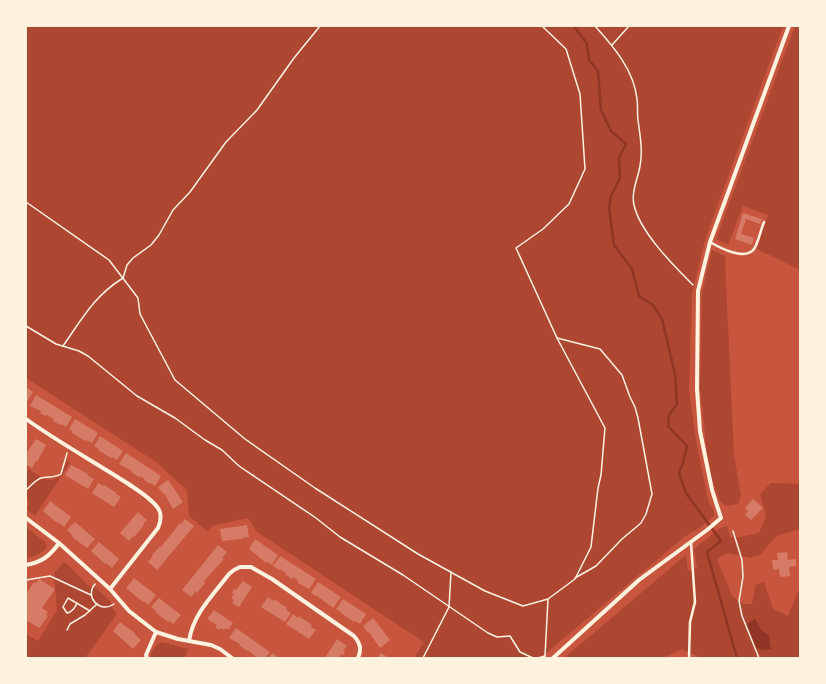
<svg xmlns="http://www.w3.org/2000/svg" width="826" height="684" viewBox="0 0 826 684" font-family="'Source Serif 4',serif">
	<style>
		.green { fill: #ae4732 }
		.water { fill: #8f3625 }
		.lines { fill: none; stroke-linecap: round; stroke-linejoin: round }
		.stream { stroke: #8f3625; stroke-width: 2.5 }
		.building { fill: #d67c66 }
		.path { stroke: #fff3e0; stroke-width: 1.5 }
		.service { stroke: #fff3e0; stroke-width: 2.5 }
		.minor { stroke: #fff3e0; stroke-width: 4 }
	</style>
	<rect width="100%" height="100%" fill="#c8553d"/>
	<g class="green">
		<path d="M 26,26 L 783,26 L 705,240 L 692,294 L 689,390 L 696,440 L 708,500 L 714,511 L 714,516 L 702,526 L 683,538 L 540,658 L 414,658 L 424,642 L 257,532 L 248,518 L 212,526 L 207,531 L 189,516 L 187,490 L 156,462 L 26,378 Z"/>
		<path d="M 795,26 L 800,26 L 800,270 L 757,249 L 768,215 L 743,206 L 728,245 L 716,239 Z"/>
		<path d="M 712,250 L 726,256 L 725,261 L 734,455 L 741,496 L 738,504 L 728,506 L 724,505 L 719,499 L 711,476 L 707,453 L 700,389 L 702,293 Z"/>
		<path d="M 67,461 L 70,463 L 35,516 L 27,510 L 29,504 L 26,495 L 26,468 C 48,480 55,490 67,461 Z"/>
		<path d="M 771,483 L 800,484 L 800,529 L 776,536 L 761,554 L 751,558 L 728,553 L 717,559 L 732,596 L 743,604 L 752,604 L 755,585 L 764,582 L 773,609 L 788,616 L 800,587 L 800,658 L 702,658 L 681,649 L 664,658 L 564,658 L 686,555 L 688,571 L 697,568 L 694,549 L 720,528 L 727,526 L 730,537 L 740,537 L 759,533 L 766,516 L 760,494 Z"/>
		<path d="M 26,527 L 45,542 L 47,546 C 43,554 34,557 26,558 Z"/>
		<path d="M 63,563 L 66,563 L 89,586 L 96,588 L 111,602 L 112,608 L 117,614 L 85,658 L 26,658 L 26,634 L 38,641 L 57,610 L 54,573 Z"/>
		<path d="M 162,642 L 188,649 L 185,658 L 150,658 C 151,652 156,644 162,642 Z"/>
	</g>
	<path class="water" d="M 755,619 L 762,631 L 769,635 L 771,649 L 764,650 L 756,648 L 747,624 Z"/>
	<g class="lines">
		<path class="stream" d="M 574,26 L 587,44 L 589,60 L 598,71 L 601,110 L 611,131 L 626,144 L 619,158 L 620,178 L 611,196 L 609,208 L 614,245 L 632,269 L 639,296 L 653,305 L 662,319 L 675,374 L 677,404 L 669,415 L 668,426 L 687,446 L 683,463 L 679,473 L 686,493 L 721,541 L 707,552 L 737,658"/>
	</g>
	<g class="building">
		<path d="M 743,213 L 762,219 L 760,224 L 746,219 L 741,234 L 754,238 L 752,245 L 735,239 Z"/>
		<path d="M 26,387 L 33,392 L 26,403 Z"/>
		<path d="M 36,395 L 72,417 L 66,427 L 61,424 L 60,425 L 53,421 L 54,419 L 47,415 L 46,416 L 40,413 L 41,411 L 30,406 Z"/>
		<path d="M 75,419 L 98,433 L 92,443 L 86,440 L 85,441 L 72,433 L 73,432 L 69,429 Z"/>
		<path d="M 100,436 L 123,451 L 117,460 L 112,457 L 111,458 L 98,450 L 99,449 L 94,446 Z"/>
		<path d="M 36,439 L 46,445 L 37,462 L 36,461 L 32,468 L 26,464 L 26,454 Z"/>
		<path d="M 126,453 L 161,476 L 155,486 L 151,483 L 150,484 L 144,480 L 145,479 L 140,476 L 139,477 L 131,472 L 132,471 L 119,464 Z"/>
		<path d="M 71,465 L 88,474 L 87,475 L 94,479 L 88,489 L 65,475 Z"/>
		<path d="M 168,480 L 183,502 L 173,509 L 164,493 L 163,494 L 158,487 Z"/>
		<path d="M 98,483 L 103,486 L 104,485 L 117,493 L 116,494 L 121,497 L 114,507 L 92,493 Z"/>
		<path d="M 753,499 L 763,508 L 751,520 L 745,515 L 748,511 L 745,508 Z"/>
		<path d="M 50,501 L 71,517 L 64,527 L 58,522 L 57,523 L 43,511 Z"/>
		<path d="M 138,512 L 147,520 L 143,524 L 144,525 L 134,537 L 133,536 L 129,541 L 120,533 Z"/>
		<path d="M 185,519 L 194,526 L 157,570 L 148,562 L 153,556 L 152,555 L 160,546 L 161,547 L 180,523 L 181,524 Z"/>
		<path d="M 75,522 L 95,539 L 87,548 L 72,537 L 73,536 L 67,530 Z"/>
		<path d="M 247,525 L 249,537 L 242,538 L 242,539 L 222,541 L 220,529 Z"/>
		<path d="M 255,539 L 278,555 L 272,565 L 267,562 L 266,563 L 249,549 Z"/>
		<path d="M 99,542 L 119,559 L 112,568 L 106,563 L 105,564 L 91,551 Z"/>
		<path d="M 218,545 L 227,552 L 222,558 L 224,559 L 204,581 L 205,583 L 197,593 L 196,591 L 191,597 L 182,590 Z"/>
		<path d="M 787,552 L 788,560 L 796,559 L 796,566 L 789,567 L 790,576 L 780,577 L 779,569 L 773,570 L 772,560 L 778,560 L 777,553 Z"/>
		<path d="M 280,556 L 316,579 L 309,589 L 298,583 L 298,581 L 293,577 L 292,579 L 285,574 L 286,573 L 280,569 L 279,570 L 273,566 Z"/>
		<path d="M 134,578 L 156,595 L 148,605 L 144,601 L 143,602 L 126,588 Z"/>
		<path d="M 39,579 L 55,589 L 42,608 L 48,612 L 46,615 L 48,616 L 39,628 L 26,620 L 26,592 L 28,591 L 34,582 L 36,583 Z"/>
		<path d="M 243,581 L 252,587 L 239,607 L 232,603 L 234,600 L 231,598 L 234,594 L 232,593 L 234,589 L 236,590 Z"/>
		<path d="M 318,582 L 341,597 L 333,608 L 316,595 L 316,596 L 311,593 Z"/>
		<path d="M 268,597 L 273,601 L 274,599 L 287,608 L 286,610 L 291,613 L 285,622 L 261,607 Z"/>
		<path d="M 159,598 L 181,615 L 173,624 L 169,621 L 168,622 L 155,612 L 156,611 L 151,607 Z"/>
		<path d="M 343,599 L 366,614 L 360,624 L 355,621 L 354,622 L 341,613 L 341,612 L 336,609 Z"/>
		<path d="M 214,610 L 233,623 L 228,630 L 226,628 L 224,630 L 220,628 L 219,630 L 215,627 L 217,625 L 207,619 Z"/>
		<path d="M 293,614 L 298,618 L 299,616 L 312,625 L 311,627 L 316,630 L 309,639 L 286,624 Z"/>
		<path d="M 373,618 L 390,640 L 380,648 L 369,632 L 368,633 L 363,626 Z"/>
		<path d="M 120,622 L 136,634 L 135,635 L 141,640 L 133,649 L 113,631 Z"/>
		<path d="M 236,628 L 270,652 L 265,658 L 257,658 L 248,650 L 247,651 L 239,645 L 240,644 L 229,638 Z"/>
		<path d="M 337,639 L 347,646 L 343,651 L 345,652 L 343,655 L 341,654 L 338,658 L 325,658 Z"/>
		<path d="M 272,653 L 279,658 L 269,658 Z"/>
		<path d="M 381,653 L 389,658 L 378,658 Z"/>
	</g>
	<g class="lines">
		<g class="path">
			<path d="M 595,26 C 613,46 634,70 637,99 C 638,106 637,113 638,120 C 640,136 643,150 640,166 C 638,178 631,192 634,205 C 640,232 673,265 693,285"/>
			<path d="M 612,45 L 629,26"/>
			<path d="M 26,202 L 109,260 L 138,298 L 140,314 L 175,380 L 245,439 L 315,488 L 418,554 L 485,591 L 523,606 L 548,599 L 575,579 L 591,547 L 598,488 L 601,475 L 605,428 L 557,338 L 516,248 L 543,229 L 569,204 L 585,169 L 580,94 L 566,49 L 542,26"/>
			<path d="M 26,326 L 56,344 L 79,351 L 88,356 L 137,396 L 175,418 L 205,440 L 222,450 L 239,466 L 316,518 L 340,537 L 403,575 L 488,633 L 497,637 L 510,636 L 520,652 L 533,658"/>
			<path d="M 557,338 L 600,349 L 622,375 L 630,397 L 635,407 L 638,418 L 652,494 L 646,514 L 641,523 L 622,539 L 596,566 L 575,578"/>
			<path d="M 63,346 C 82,319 94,296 123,278 L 127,265 L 133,258 L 151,245 L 159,235 L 173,210 L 190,192 L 226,142 L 257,110 L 294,58 L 320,26"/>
			<path d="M 26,490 C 31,486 35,480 41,478 C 48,476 55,478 61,474 L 67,453"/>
			<path d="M 733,531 L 742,560 L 743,577 L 739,601 L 742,616 L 759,658"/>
			<path d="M 26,580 L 50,576 L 91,595"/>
			<path d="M 95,584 C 84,597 100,614 114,604"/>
			<path d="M 77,603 C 75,608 72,612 67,613 L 63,607 L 68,598 L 90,611"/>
			<path d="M 67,630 L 70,624 L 85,615 L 97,604"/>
			<path d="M 545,656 L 548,599"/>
			<path d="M 423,658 L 449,607 L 451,572"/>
			<path d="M 538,658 L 545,656"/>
		</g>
		<g class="service">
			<path d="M 710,242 C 720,248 745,261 754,249 C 758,243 761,229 764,222"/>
			<path d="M 689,658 L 690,622 L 695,602 L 691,543"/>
		</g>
		<g class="minor">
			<path d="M 26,419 C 58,442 93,461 127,483 C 137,490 150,497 158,508 C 162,514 161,521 158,528 L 110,589"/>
			<path d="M 26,518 L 59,543 L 110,589 L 129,611 L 156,632 L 178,639 L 211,645 L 220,649 L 232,658"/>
			<path d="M 26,565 C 42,562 50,556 59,543"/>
			<path d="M 189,641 C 193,614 213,595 229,574 L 234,570 L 240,567 L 251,567 L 272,579 L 354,636 C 360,643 362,649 358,658"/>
			<path d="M 147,658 L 146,655 L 156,632"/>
			<path d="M 553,658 L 639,580 L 707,530 L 721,518 L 712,490 L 700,431 L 697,389 L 698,291 L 710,242 L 789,26"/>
		</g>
	</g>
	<rect width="826" height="684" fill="none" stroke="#fff3e0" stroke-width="54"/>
</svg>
